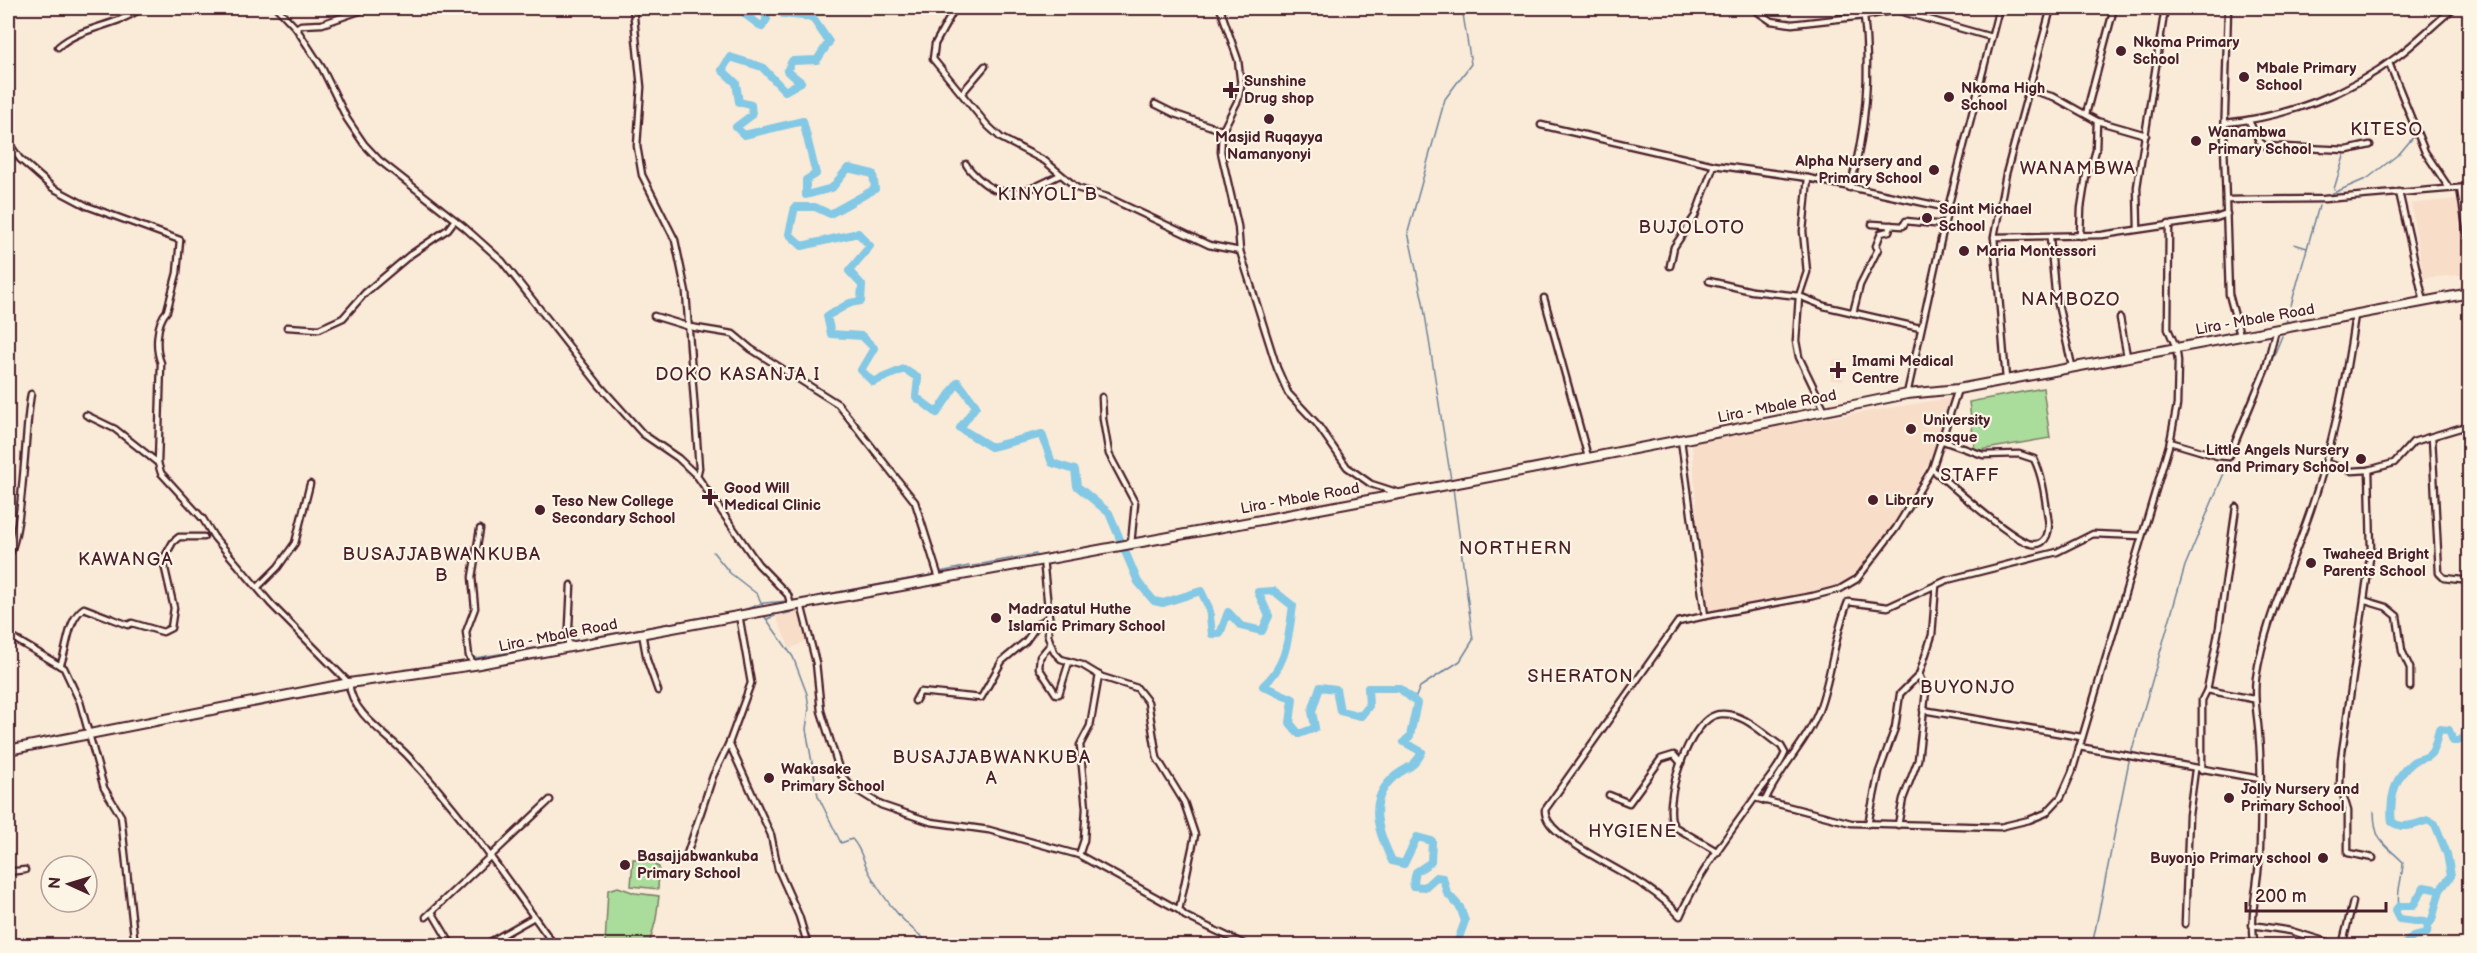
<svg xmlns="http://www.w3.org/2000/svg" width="2477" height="953" viewBox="0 0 2477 953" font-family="'Balsamiq Sans',sans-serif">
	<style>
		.built { fill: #f8ddc9 }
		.green { fill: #aadc9c; stroke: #7a7e64; stroke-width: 1.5 }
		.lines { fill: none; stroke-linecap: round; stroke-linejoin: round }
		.stream { stroke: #6c849a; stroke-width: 1.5 }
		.river { stroke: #83c8e4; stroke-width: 8 }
		.street-casing { stroke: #4a1f2b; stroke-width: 9 }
		.primary-casing { stroke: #4a1f2b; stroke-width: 12 }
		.street { stroke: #fcf5e5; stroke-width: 4.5 }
		.primary { stroke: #fcf5e5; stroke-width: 8 }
		.poi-dot { fill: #4a1f2b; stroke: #fcf5e5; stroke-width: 2 }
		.labels { text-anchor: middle; stroke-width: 4.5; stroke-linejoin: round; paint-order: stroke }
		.poi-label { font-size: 15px; font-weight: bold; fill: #4a1f2b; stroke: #fcf5e5; text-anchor: start }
		.street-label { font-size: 15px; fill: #4a1f2b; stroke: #fcf5e5 }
		.quarter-label { font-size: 18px; letter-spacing: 1.5px; fill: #4a1f2b; stroke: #fcf5e5 }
	</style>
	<rect width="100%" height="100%" fill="#faead8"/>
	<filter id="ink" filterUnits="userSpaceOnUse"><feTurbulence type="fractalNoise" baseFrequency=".0167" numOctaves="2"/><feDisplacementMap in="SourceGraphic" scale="12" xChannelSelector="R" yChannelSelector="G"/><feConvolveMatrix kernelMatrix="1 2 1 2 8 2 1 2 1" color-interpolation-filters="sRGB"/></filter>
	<g filter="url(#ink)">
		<g class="built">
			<path d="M 2456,199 L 2469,260 L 2469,274 L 2424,278 L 2411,204 Z"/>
			<path d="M 1833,360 L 1844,361 L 1843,380 L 1831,380 Z"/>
			<path d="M 1951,398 L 1945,429 L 1896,527 L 1864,571 L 1850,583 L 1816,594 L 1707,614 L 1702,595 L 1692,440 Z"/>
			<path d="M 799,608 L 807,640 L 790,649 L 774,612 Z"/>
		</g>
		<g class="green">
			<path d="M 2043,388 L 2050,438 L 1975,451 L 1969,402 Z"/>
			<path d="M 633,859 L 656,860 L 656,866 L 659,867 L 658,889 L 631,886 Z"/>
			<path d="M 618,887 L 635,893 L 659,896 L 656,919 L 649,945 L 605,945 L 608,890 Z"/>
		</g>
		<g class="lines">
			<g class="stream">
				<path d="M 2334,189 L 2345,153"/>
				<path d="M 2324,197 L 2368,178 L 2400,153 L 2415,135"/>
				<path d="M 2294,244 L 2307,248"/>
				<path d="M 2286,323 L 2319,206"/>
				<path d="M 2237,444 L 2282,336"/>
				<path d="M 1451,480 L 1423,302 L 1408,232 L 1445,99 L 1471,64 L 1462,8"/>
				<path d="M 713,552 L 730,573 L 757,594 L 763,606"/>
				<path d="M 982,564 L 1036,554"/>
				<path d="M 972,566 L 980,565"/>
				<path d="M 940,572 L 969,566"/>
				<path d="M 890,592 L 907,589"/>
				<path d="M 817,596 L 936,574"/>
				<path d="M 796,600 L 807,599"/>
				<path d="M 845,600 L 850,600"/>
				<path d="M 784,614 L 792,612"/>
				<path d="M 765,617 L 793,657 L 807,694 L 809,708 L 806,729 L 818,796 L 841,843 L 852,839 C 861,848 863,861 869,872 C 884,900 908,930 935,946"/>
				<path d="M 767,619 L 775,616"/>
				<path d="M 572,641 L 743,610 L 764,603 L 788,601"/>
				<path d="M 475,658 L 564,643"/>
				<path d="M 444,665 L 467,661"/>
				<path d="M 1414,701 L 1420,687 L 1460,661 L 1473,640 L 1453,488"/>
				<path d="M 2131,754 L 2185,566 L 2230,459"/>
				<path d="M 2374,812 C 2375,843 2383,842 2403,862 C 2403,878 2396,890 2399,906"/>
				<path d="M 2092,946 L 2129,761"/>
			</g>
			<g class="river">
				<path d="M 743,8 L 746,15 L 762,27 L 767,19 L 762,8"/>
				<path d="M 781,8 L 783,14 L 812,17 L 829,42 L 817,60 L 792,61 L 787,71 L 801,82 L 785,91 L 762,67 L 730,57 L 722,70 L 736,83 L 739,102 L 751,105 L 752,115 L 736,127 L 744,135 L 803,121 L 816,174 L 806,180 L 806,195 L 832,188 L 848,168 L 873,174 L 875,189 L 830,214 L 815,207 L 795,207 L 789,234 L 802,246 L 858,233 L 870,246 L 849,271 L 862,285 L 861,301 L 850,303 L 827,316 L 831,334 L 862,336 L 874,348 L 861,370 L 873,382 L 904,369 L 918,378 L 916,397 L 937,413 L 958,382 L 976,406 L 960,428 L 991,447 L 1042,434 L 1052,463 L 1075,470 L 1077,486 L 1109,513 L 1138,582 L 1154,601 L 1163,603 L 1201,591 L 1209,608 L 1212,634 L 1220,634 L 1228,612 L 1241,626 L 1262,631 L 1269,616 L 1258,592 L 1274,591 L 1293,606 C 1288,637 1288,664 1263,686 L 1293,699 L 1290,723 L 1299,734 L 1315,728 L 1312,711 L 1320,687 L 1336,689 L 1340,711 L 1361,716 L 1369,706 L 1368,688 L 1399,688 L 1417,703 L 1410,736 L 1404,742 L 1422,752 C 1414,768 1408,766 1395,776 C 1365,801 1379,832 1392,861 L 1404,864 L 1417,837 L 1432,841 L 1431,862 L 1416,872 L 1413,886 L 1425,887 L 1436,877 L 1443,878 L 1447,893 L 1460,907 L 1465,921 L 1456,946"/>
				<path d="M 2428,925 L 2432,920 L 2440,890"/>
				<path d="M 2403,946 L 2413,936 L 2427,933 L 2428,925 L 2424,922 L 2399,919 L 2395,911 L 2399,906 L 2413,906 L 2424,887 L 2440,890 L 2451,876 L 2447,854 L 2435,824 L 2428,820 C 2416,824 2403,830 2392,822 C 2389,801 2394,777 2412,763 C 2419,757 2426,761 2432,752 C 2436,745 2437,737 2439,729 L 2449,730 L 2453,741 L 2458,741 L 2464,738 L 2467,722 L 2470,721"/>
			</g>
			<g class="street-casing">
				<g id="street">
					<path d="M 277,8 L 296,28 L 322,68 L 347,119 L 364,144 L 379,160 L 464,227 L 502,261 L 600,386 L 643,434 L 678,458 L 697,476 L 758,564 L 788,595 L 791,606"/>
					<path d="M 633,8 L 641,87 L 637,146 L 642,175 L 675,240 L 686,292 L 699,468 L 697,476"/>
					<path d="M 955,8 L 935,44 L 933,59 L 987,125 L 1001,138 L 1045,161 L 1077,188 L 1107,197 L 1209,245 L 1240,251"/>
					<path d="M 1220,8 L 1238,60 L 1241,86 L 1238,100 L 1222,132 L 1221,152 L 1238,226 L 1240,251 L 1277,368 L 1288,393 L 1317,424 L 1347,467 L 1371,484 L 1399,493"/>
					<path d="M 1752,8 L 1771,21 L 1792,24 L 1864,16 L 1896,10 L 1991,37"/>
					<path d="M 2228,8 L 2224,144 L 2229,294 L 2240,335"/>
					<path d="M 296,28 L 301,25 L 322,24 L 368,8"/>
					<path d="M 58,47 C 81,26 117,27 141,8"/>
					<path d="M 2389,63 L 2425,152 L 2449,188"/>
					<path d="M 2027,89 L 2054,97 L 2097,121 L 2146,135"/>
					<path d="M 962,93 L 985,66"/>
					<path d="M 1155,104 L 1175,114 L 1224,131"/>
					<path d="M 2086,114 L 2114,8"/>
					<path d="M 2249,121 L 2259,141 L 2265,146 L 2347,150 L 2370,145"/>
					<path d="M 2225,123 C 2286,117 2349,94 2398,56 C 2418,41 2435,23 2454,8"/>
					<path d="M 1541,125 L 1714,165 L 1808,178 L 1948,208"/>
					<path d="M 8,149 L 13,149 L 20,159 L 53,188 L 87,206 L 180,240 L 177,273 L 167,311 C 156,323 155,349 161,363 L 158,463"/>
					<path d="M 966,164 C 969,170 973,173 978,178 C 1005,204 1030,190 1060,175"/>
					<path d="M 1808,178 L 1803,231 L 1807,272 L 1799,296 L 1796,341 L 1799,357 L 1825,411"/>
					<path d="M 1850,188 C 1866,131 1871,75 1864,16"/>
					<path d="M 2460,188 L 2470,252"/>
					<path d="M 2399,192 L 2424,302"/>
					<path d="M 2226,200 L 2324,199 L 2470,187"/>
					<path d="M 1872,224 L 1903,226 L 1906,221 L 1944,225"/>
					<path d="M 2138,229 L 2137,187 L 2165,8"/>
					<path d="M 2080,236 L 2081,208 L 2087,170 L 2092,164 L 2096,150 L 2097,121"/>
					<path d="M 1994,237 L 2102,235 L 2216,218 L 2227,214"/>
					<path d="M 2050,238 L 2055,291 L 2072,366"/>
					<path d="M 1670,266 L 1674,247 L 1695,216 L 1714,165"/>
					<path d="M 1709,281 L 1752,291 L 1799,296 L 1824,306 L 1920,328"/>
					<path d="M 1544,298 L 1588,457"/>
					<path d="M 1853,313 L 1860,285 L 1878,249 L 1876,246 L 1881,233 L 1889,231 L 1891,225"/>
					<path d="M 654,316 L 690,327 L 733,334 L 751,349 L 838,404 L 915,502 L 939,578"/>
					<path d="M 2120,318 L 2127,356"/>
					<path d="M 287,327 L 319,329 L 343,318 L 365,293 L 410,255 L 448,229 L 454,221"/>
					<path d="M 2006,379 L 1994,237 L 2006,174 L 2051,8"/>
					<path d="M 1907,394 L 1948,208 L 1999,8"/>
					<path d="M 1102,397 L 1103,419 L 1109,454 L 1135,503 L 1131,544"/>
					<path d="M 86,415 L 115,429 L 158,463 L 161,473 L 203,519 L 214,537 L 271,604 L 349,683 C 351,713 386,734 405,753 C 461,811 507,880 555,946"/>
					<path d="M 2432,437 L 2439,573 L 2444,578 L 2470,581"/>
					<path d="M 1681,440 L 1705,616 L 1813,596 L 1840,589 L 1857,579 L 1896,528 L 1932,469 L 1958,389"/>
					<path d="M 2170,442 L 2217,456 L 2229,457 L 2266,368 L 2276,329"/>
					<path d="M 2326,463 L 2352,471 L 2369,470 L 2394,463 L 2413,442 L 2470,425"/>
					<path d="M 1932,469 C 1950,484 2013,542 2032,544 C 2048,546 2050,529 2048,518 C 2045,498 2043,477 2034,459 L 2019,454 L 1983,455 L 1943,441"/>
					<path d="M 2369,470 L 2371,551 L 2341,759 L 2340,785 L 2348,811 L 2348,853 L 2373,858"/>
					<path d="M 8,556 C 23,539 25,424 31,394"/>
					<path d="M 1043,559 L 1049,617 L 1048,636 L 1054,652 L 1061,659 L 1082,665 L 1102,677 L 1137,688 L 1148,702 L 1157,758 L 1184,802 L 1195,835 L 1179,910"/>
					<path d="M 258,587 L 278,567 L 295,543 L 310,484"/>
					<path d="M 2366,601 L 2386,607 L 2397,616 L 2402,651 L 2410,668 L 2410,687"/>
					<path d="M 801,604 L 816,663 L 821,711 L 841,775 L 852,787 L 881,805 L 931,822 L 989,830 L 1079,855 L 1179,910 L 1185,916 L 1248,946"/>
					<path d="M 739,615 L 751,683 L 729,743 L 771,835 L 778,869 L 799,916 L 808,946"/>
					<path d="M 1705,616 L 1678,622 L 1545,810 C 1545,820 1552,827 1559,833 C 1597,864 1647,878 1680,916 C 1698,874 1727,837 1754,799 C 1764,784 1778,770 1785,753 L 1781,746 C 1763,734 1743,712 1721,714 C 1688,715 1660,810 1675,827 L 1718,852"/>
					<path d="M 642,633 L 647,660 L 658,691"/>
					<path d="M 8,635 L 64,668 L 80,702 L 104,788 L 121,816 L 135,946"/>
					<path d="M 1050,645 L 1040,657 L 1039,668 L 1056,694 L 1059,694 L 1069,662"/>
					<path d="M 568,647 L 571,585"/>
					<path d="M 474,665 L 469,656 L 466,632 L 475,608 L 472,577 L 480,529"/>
					<path d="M 60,666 C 68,649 67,619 84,608 L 128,625 L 132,623 L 163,632 L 171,628 L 174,608 L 163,560 L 173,542 L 179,537 L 204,537"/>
					<path d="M 2207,690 L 2253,699"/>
					<path d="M 915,701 L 920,692 L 981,698 L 1002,661 L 1026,641 L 1038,624 L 1049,617"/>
					<path d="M 1923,710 L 2081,737"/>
					<path d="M 2079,747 L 2260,779"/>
					<path d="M 2202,770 L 2202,700 L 2207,690 L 2219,628 L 2236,507"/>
					<path d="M 1609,795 L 1629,803 L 1661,759 L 1674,755 L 1681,763"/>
					<path d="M 1755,798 L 1851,823 L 2000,827 L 2029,820 L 2046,813 L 2061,797 L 2072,772 L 2170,442 L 2177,405 L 2178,361 L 2176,347 L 2168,329 L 2169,224"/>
					<path d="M 1765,801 C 1779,768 1806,744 1819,710 C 1832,675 1834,636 1848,602 L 1888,607 L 1947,580 L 2057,552 L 2093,534 L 2141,536"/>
					<path d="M 1868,824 L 1879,772 L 1895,728 L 1900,694 L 1919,675"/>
					<path d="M 1898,825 L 1903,799 L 1918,760 L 1926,691 L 1919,675 L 1932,635 L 1936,585"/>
					<path d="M 1079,855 L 1084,840 L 1086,808 L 1080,745 L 1090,726 L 1099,675"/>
					<path d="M 682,860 L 687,854 L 713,776 L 729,743"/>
					<path d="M 8,872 L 25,870"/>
					<path d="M 432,912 L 452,946"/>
					<path d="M 426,917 L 550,800"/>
					<path d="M 2185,924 L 2189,815 L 2195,770"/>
					<path d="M 2252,925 L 2291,931 L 2340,946"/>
					<path d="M 483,946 L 534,917"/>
					<path d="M 2255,946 C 2248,913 2260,879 2260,846 C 2261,810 2262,773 2259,737 C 2258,716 2253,700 2256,678 C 2265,617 2293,564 2312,506 C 2333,444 2346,380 2355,315"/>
					<path d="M 2342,946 L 2353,902"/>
				</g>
			</g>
			<g class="primary-casing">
				<path id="primary" d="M 8,750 L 349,683 L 474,665 C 952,575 1431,493 1907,394 L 1958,389 L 2470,293"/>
			</g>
			<use href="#street" class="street"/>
			<use href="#primary" class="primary"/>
		</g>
	</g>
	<g class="poi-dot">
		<circle cx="2121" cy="51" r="6"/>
		<circle cx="2244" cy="77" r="6"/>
		<path d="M1228 81h6v6h6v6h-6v6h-6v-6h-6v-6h6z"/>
		<circle cx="1949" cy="97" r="6"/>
		<circle cx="1269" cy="119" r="6"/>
		<circle cx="2196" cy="141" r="6"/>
		<circle cx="1934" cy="170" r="6"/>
		<circle cx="1927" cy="218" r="6"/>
		<circle cx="1964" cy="251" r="6"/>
		<path d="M1835 361h6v6h6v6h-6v6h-6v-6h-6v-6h6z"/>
		<circle cx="1911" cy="429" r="6"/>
		<circle cx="2361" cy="459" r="6"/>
		<path d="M707 488h6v6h6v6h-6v6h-6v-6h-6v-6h6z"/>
		<circle cx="1873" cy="500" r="6"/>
		<circle cx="540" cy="510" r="6"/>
		<circle cx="2311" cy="563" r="6"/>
		<circle cx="996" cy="618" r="6"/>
		<circle cx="769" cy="778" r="6"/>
		<circle cx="2229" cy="798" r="6"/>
		<circle cx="2323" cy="858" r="6"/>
		<circle cx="625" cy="865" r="6"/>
	</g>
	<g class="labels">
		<g class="poi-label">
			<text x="2133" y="47">Nkoma Primary<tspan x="2133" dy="17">School</tspan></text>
			<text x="2256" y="73">Mbale Primary<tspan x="2256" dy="17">School</tspan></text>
			<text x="1244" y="86">Sunshine<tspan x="1244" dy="17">Drug shop</tspan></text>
			<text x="1961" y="93">Nkoma High<tspan x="1961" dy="17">School</tspan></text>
			<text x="2208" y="137">Wanambwa<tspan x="2208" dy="17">Primary School</tspan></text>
			<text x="1269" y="142" text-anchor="middle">Masjid Ruqayya<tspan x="1269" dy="17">Namanyonyi</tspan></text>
			<text x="1922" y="166" text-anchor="end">Alpha Nursery and<tspan x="1922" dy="17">Primary School</tspan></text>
			<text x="1939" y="214">Saint Michael<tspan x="1939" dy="17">School</tspan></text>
			<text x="1976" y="256">Maria Montessori</text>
			<text x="1852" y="366">Imami Medical<tspan x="1852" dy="17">Centre</tspan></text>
			<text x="1923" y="425">University<tspan x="1923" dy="17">mosque</tspan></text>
			<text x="2349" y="455" text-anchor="end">Little Angels Nursery<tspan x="2349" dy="17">and Primary School</tspan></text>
			<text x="724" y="493">Good Will<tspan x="724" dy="17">Medical Clinic</tspan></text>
			<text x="1885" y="505">Library</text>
			<text x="552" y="506">Teso New College<tspan x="552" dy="17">Secondary School</tspan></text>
			<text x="2323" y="559">Twaheed Bright<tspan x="2323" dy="17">Parents School</tspan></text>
			<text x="1008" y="614">Madrasatul Huthe<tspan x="1008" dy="17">Islamic Primary School</tspan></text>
			<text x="781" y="774">Wakasake<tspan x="781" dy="17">Primary School</tspan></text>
			<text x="2241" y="794">Jolly Nursery and<tspan x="2241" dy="17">Primary School</tspan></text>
			<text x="637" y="861">Basajjabwankuba<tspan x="637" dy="17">Primary School</tspan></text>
			<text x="2311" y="863" text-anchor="end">Buyonjo Primary school</text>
		</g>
		<g class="street-label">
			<text transform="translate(2255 319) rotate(-10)" y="5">Lira - Mbale Road</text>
			<text transform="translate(1777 406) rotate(-11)" y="5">Lira - Mbale Road</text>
			<text transform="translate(1300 498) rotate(-10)" y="5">Lira - Mbale Road</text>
			<text transform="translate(558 635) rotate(-11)" y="5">Lira - Mbale Road</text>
		</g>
		<g class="quarter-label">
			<text x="2387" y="135">KITESO</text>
			<text x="2078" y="174">WANAMBWA</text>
			<text x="1048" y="200">KINYOLI B</text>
			<text x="1692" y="233">BUJOLOTO</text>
			<text x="2071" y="305">NAMBOZO</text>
			<text x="738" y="380">DOKO KASANJA I</text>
			<text x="1970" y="481">STAFF</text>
			<text x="1516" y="554">NORTHERN</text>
			<text x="442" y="560">BUSAJJABWANKUBA<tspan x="442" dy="21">B</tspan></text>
			<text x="126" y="565">KAWANGA</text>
			<text x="1581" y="682">SHERATON</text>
			<text x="1968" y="693">BUYONJO</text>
			<text x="992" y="763">BUSAJJABWANKUBA<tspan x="992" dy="21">A</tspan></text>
			<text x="1633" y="837">HYGIENE</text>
		</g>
	</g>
	<rect width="2477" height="953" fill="none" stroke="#fcf5e5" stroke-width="30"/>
	<rect x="15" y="15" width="2447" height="923" fill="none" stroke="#4a1f2b" stroke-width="2" filter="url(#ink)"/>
	<g transform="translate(69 884) rotate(274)"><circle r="28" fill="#fcf5e5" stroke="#b59f9b" stroke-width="1.5"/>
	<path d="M0-4.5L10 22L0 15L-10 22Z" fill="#4a1f2b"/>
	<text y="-9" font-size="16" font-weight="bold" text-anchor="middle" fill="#4a1f2b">N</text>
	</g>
	<path d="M2246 902v9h140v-9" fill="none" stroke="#4a1f2b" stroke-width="3"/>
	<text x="2255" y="902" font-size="18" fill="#4a1f2b" stroke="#fcf5e5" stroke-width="4.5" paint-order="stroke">200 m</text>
</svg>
